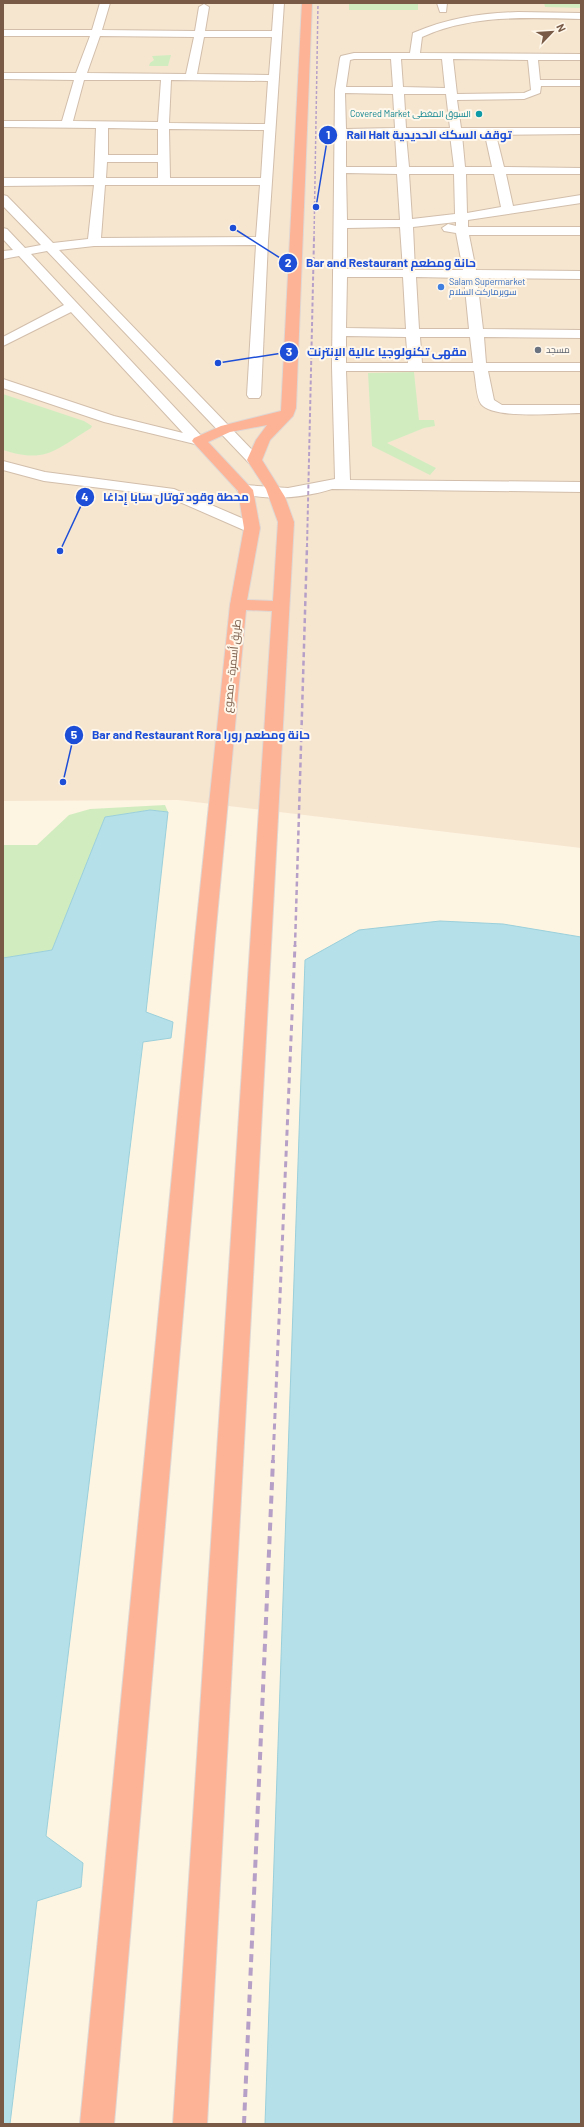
<svg xmlns="http://www.w3.org/2000/svg" width="584" height="2127" viewBox="0 0 584 2127" font-family="Barlow,Cairo,sans-serif">
	<style>
		.residential { fill: #f6e6d0 }
		.green { fill: #d1edc0 }
		.water { fill: #b5e0e9; stroke: #9bd0db }
		.lines { fill: none; stroke-linecap: round; stroke-linejoin: round }
		.minor-casing { stroke: #d2beab; stroke-width: 2 }
		.highway-casing { stroke: #dfd7d3; stroke-width: 2 }
		.minor { fill: #fff; fill-rule: evenodd }
		.highway { fill: #fdb395; fill-rule: evenodd }
		.rail-far4 { stroke: #b7a0c8; stroke-width: 1.5; stroke-dasharray: 3 2; stroke-linecap: butt }
		.rail-far3 { stroke: #b7a0c8; stroke-width: 2; stroke-dasharray: 4 2.5; stroke-linecap: butt }
		.rail-far2 { stroke: #b7a0c8; stroke-width: 2.5; stroke-dasharray: 5 3.5; stroke-linecap: butt }
		.rail-far1 { stroke: #b7a0c8; stroke-width: 3; stroke-dasharray: 6 4.5; stroke-linecap: butt }
		.rail { stroke: #b7a0c8; stroke-width: 4; stroke-dasharray: 8 5.5; stroke-linecap: butt }
		.culture-dot { fill: #0f9aa8; stroke: #fff7ea; stroke-width: 1.5 }
		.shop-dot { fill: #3f7fe0; stroke: #fff7ea; stroke-width: 1.5 }
		.worship-dot { fill: #6b7280; stroke: #fff7ea; stroke-width: 1.5 }
		.labels { text-anchor: middle; stroke-width: 4; stroke-linejoin: round; paint-order: stroke }
		.far-culture-label { font-size: 9px; fill: #0d838f; stroke: #fff7ea; text-anchor: end }
		.far-shop-label { font-size: 9px; fill: #366cbe; stroke: #fff7ea; text-anchor: start }
		.far-worship-label { font-size: 9px; fill: #5b616d; stroke: #fff7ea; text-anchor: start }
		.street-label { font-size: 11px; fill: #785a47; stroke: #fff7ea }
		.leader { fill: none; stroke: #1d4ed8; stroke-width: 1.5 }
		.callout-dot { fill: #1d4ed8; stroke: #fff7ea; stroke-width: 1.5 }
		.mark-label { font-size: 12px; text-anchor: middle; font-weight: bold; fill: #fff }
		.callout-label { font-size: 12px; text-anchor: middle; font-weight: bold; fill: #1d4ed8; stroke: #fff7ea; stroke-width: 4; stroke-linejoin: round; paint-order: stroke }
	</style>
	<rect width="100%" height="100%" fill="#fef4e2"/>
	<path class="residential" d="M 3,3 L 581,3 L 581,848 L 178,800 L 3,801 Z"/>
	<g class="green">
		<rect x="349" y="3" width="69" height="7"/>
		<path d="M 544,3 L 581,3 L 581,8 L 545,7 Z"/>
		<path d="M 171,55 L 168,66 L 149,66 L 150,63 L 154,60 L 152,56 Z"/>
		<path d="M 414,372 L 419,420 L 434,420 L 435,426 L 424,428 L 387,443 L 436,468 L 430,475 L 372,446 L 368,373 Z"/>
		<path d="M 3,394 L 84,421 L 92,426 L 91,428 C 55,450 46,464 3,450 Z"/>
		<path d="M 165,805 L 168,812 L 150,810 L 105,817 L 52,950 L 3,958 L 3,845 L 37,845 L 69,815 L 90,809 Z"/>
	</g>
	<g class="water">
		<path d="M 150,810 L 168,812 L 146,1012 L 173,1022 L 171,1038 L 143,1042 L 46,1836 L 83,1863 L 81,1887 L 37,1901 L 10,2124 L 3,2124 L 3,958 L 52,950 L 105,817 Z"/>
		<path d="M 440,921 L 503,924 L 581,937 L 581,2124 L 265,2124 L 305,960 L 359,930 Z"/>
	</g>
	<g class="lines">
		<g class="minor-casing">
			<g id="minor">
				<path d="M 100,3 L 110,3 L 102,30 L 195,31 L 199,7 L 204,4 L 209,7 L 205,31 L 272,31 L 274,3 L 284,3 L 268,241 L 261,395 L 259,398 L 249,398 L 247,395 L 256,245 L 94,246 L 59,250 L 259,457 L 261,460 L 259,463 L 249,463 L 47,251 L 31,254 L 206,441 L 204,444 L 199,445 L 104,422 L 3,388 L 3,379 L 114,416 L 183,433 L 71,312 L 3,346 L 3,337 L 64,305 L 19,256 L 3,259 L 3,251 L 13,250 L 3,239 L 3,228 L 7,229 L 25,248 L 41,245 L 3,206 L 3,195 L 7,196 L 53,243 L 88,239 L 94,185 L 3,186 L 3,178 L 94,178 L 96,128 L 3,127 L 3,121 L 62,121 L 74,80 L 3,79 L 3,73 L 76,73 L 90,36 L 3,36 L 3,30 L 92,30 ZM 100,36 L 194,37 L 186,74 L 87,73 ZM 204,37 L 272,37 L 269,75 L 197,74 ZM 84,80 L 161,80 L 158,122 L 73,121 ZM 171,80 L 268,81 L 265,124 L 169,123 ZM 108,128 L 158,129 L 158,155 L 108,155 ZM 169,129 L 264,130 L 261,178 L 170,178 ZM 107,162 L 158,162 L 158,178 L 106,178 ZM 105,185 L 260,185 L 256,237 L 101,238 Z"/>
				<path d="M 437,3 L 447,3 L 446,12 L 440,12 Z"/>
				<path d="M 518,12 L 581,13 L 581,19 C 527,18 473,14 422,37 L 420,53 L 581,54 L 581,60 L 538,60 L 540,80 L 581,80 L 581,86 L 541,86 L 540,93 L 524,99 L 457,100 L 461,128 L 581,128 L 581,134 L 496,135 L 504,167 L 581,168 L 581,174 L 506,174 L 513,206 L 581,195 L 581,203 L 468,220 L 468,227 L 581,227 L 581,235 L 469,235 L 476,270 L 581,271 L 581,279 L 477,278 L 483,329 L 581,330 L 581,338 L 484,337 L 486,363 L 581,363 L 581,371 L 488,371 L 494,400 L 502,405 L 581,405 L 581,413 C 560,413 494,420 481,404 C 476,397 476,380 474,371 L 346,371 L 350,480 L 581,482 L 581,492 L 332,489 C 303,498 270,501 240,493 L 237,490 L 240,487 L 245,485 L 288,488 L 335,479 L 332,367 L 335,90 L 340,58 L 341,56 L 354,53 L 410,53 L 413,33 C 448,18 481,13 518,12 ZM 354,59 L 391,59 L 393,87 L 346,87 L 350,60 ZM 401,59 L 442,59 L 445,88 L 403,87 ZM 453,59 L 528,60 L 531,90 L 524,93 L 457,94 ZM 345,93 L 393,94 L 395,128 L 346,129 ZM 404,94 L 446,94 L 450,128 L 406,128 ZM 346,135 L 395,135 L 397,167 L 346,167 ZM 406,135 L 450,135 L 454,167 L 409,167 ZM 462,135 L 485,135 L 492,167 L 465,167 ZM 346,173 L 397,174 L 400,220 L 347,220 ZM 409,174 L 454,174 L 455,214 L 412,219 ZM 466,174 L 494,174 L 501,207 L 467,213 ZM 456,222 L 456,226 L 448,224 L 442,228 L 444,231 L 456,233 L 463,270 L 415,270 L 413,227 ZM 400,227 L 403,270 L 347,269 L 347,228 ZM 347,277 L 403,277 L 406,329 L 346,328 ZM 416,277 L 464,278 L 469,329 L 419,329 ZM 346,336 L 406,337 L 408,363 L 346,363 ZM 420,337 L 470,337 L 473,363 L 422,363 Z"/>
				<path d="M 3,461 L 45,472 L 174,489 L 258,525 L 260,528 L 258,531 L 246,531 L 166,496 L 44,481 L 3,470 Z"/>
			</g>
		</g>
		<g class="highway-casing">
			<path id="highway" d="M 302,3 L 312,3 L 296,408 L 293,416 L 270,440 L 262,460 L 285,497 L 294,522 L 207,2124 L 173,2124 L 272,611 L 246,610 L 215,938 L 114,2124 L 80,2124 L 195,938 L 230,605 L 244,528 L 238,491 L 192,441 L 194,438 L 221,426 L 281,411 ZM 267,425 L 256,440 L 247,460 L 266,489 L 278,522 L 273,601 L 247,600 L 260,528 L 253,490 L 208,442 L 230,432 Z"/>
		</g>
		<use href="#minor" class="minor"/>
		<use href="#highway" class="highway"/>
		<path class="rail-far4" d="M 314,239 L 318,3"/>
		<path class="rail-far3" d="M 307,547 L 314,238"/>
		<path class="rail-far2" d="M 295,946 L 307,546"/>
		<path class="rail-far1" d="M 273,1461 L 295,945"/>
		<path class="rail" d="M 244,2124 L 273,1460"/>
	</g>
	<circle class="culture-dot" cx="479" cy="114" r="4"/>
	<circle class="shop-dot" cx="441" cy="287" r="4"/>
	<circle class="worship-dot" cx="538" cy="350" r="4"/>
	<g class="labels">
		<g class="far-culture-label">
			<text x="471" y="117">Covered Market السوق المغطى</text>
		</g>
		<g class="far-shop-label">
			<text x="449" y="285">Salam Supermarket<tspan x="449" dy="10">سوبرماركت السلام</tspan></text>
		</g>
		<g class="far-worship-label">
			<text x="546" y="353">مسجد</text>
		</g>
		<g class="street-label">
			<text transform="translate(232 666) rotate(-84)" y="4">طريق أسمرة - مصوع</text>
		</g>
	</g>
	<path class="leader" d="M316 207L328 135M233 228L288 263M218 363L289 352M60 551L85 497M63 782L74 735"/>
	<g class="callout-dot">
		<circle cx="316" cy="207" r="4"/>
		<circle cx="233" cy="228" r="4"/>
		<circle cx="218" cy="363" r="4"/>
		<circle cx="60" cy="551" r="4"/>
		<circle cx="63" cy="782" r="4"/>
		<circle cx="328" cy="135" r="10"/>
		<circle cx="288" cy="263" r="10"/>
		<circle cx="289" cy="352" r="10"/>
		<circle cx="85" cy="497" r="10"/>
		<circle cx="74" cy="735" r="10"/>
	</g>
	<g class="mark-label">
		<text x="328" y="139">1</text>
		<text x="288" y="267">2</text>
		<text x="289" y="356">3</text>
		<text x="85" y="501">4</text>
		<text x="74" y="739">5</text>
	</g>
	<g class="callout-label">
		<text x="429" y="139">Rail Halt توقف السكك الحديدية</text>
		<text x="391" y="267">Bar and Restaurant حانة ومطعم</text>
		<text x="387" y="356">مقهى تكنولوجيا عالية الإنترنت</text>
		<text x="176" y="501">محطة وقود توتال سابا إداغا</text>
		<text x="201" y="739">Bar and Restaurant Rora حانة ومطعم رورا</text>
	</g>
	<rect width="584" height="2127" fill="none" stroke="#785a47" stroke-width="8"/>
	<g transform="translate(552 32) rotate(65)" stroke="#fff7ea" stroke-width="3" paint-order="stroke">
	<path d="M0-3L7 15L0 10L-7 15Z" fill="#785a47"/>
	<text y="-6" font-size="11" font-weight="bold" text-anchor="middle" fill="#785a47">N</text>
	</g>
</svg>
